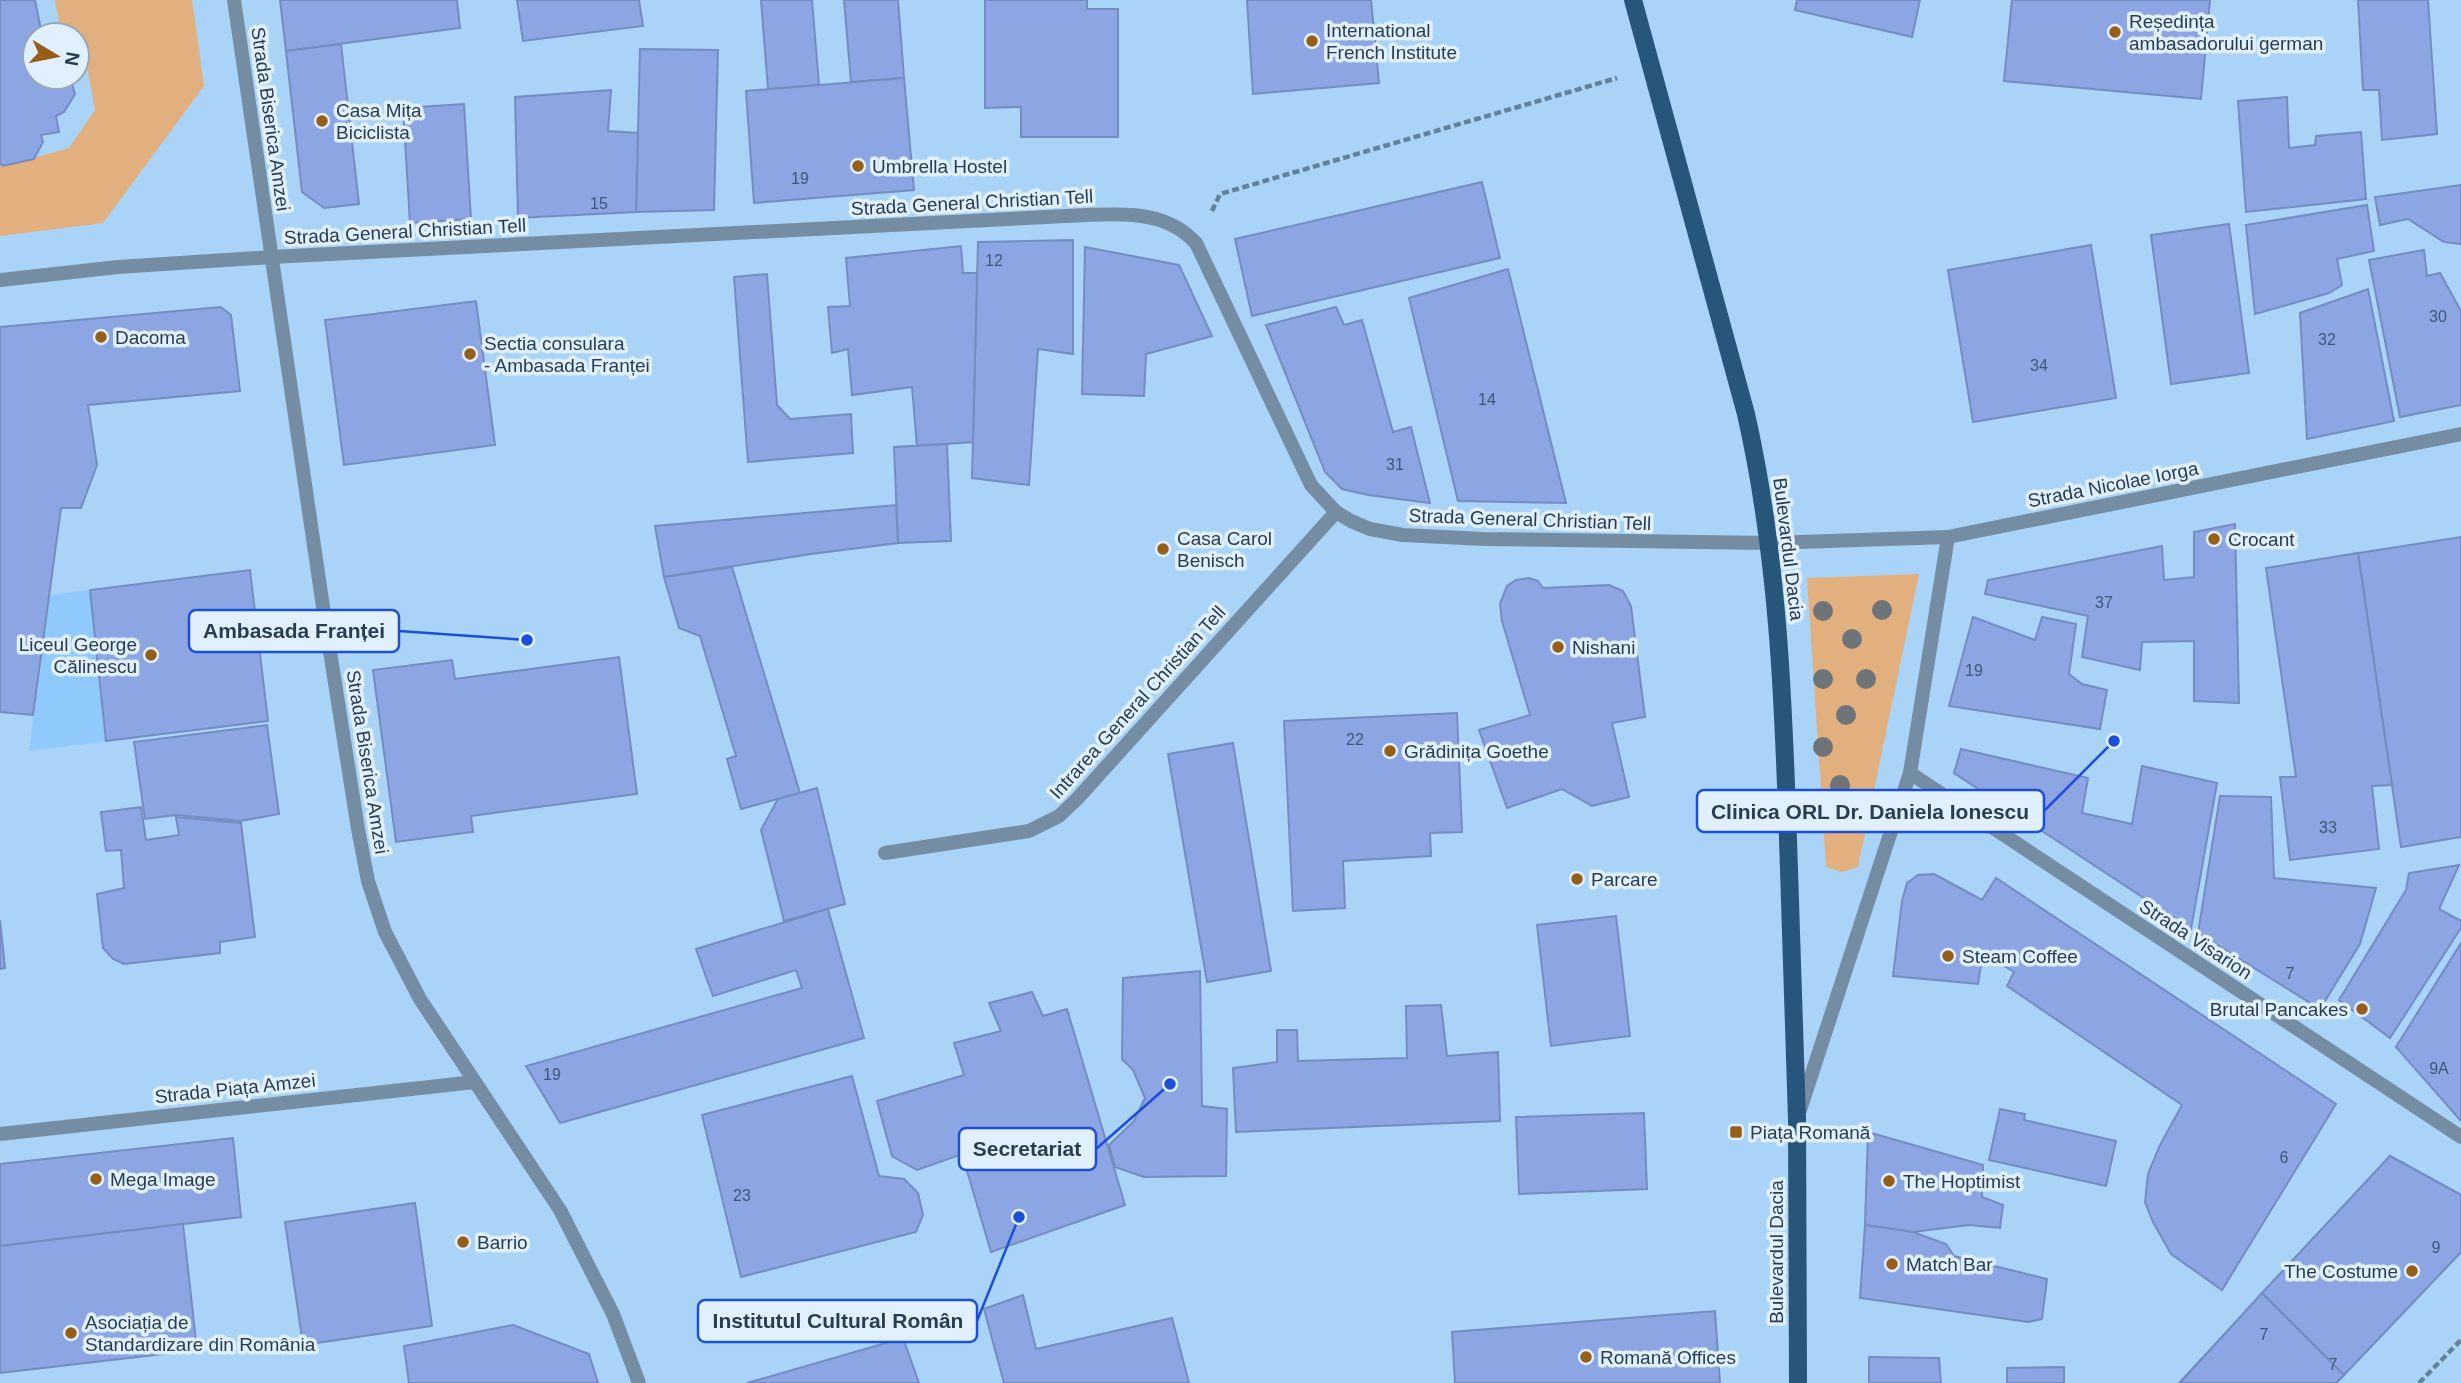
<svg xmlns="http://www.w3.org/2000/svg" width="2461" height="1383" viewBox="0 0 2461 1383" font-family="Helvetica,sans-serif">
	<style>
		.built { fill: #90cafd }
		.green { fill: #e2b07f }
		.building { fill: #8ba6e3; stroke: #758cc1; stroke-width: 2 }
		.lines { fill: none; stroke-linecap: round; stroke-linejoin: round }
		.path { stroke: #62819b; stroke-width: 4.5; stroke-dasharray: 7 3.5; stroke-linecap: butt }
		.minor { stroke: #758da2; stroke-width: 14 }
		.primary { stroke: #28567b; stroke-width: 18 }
		.tree { fill: #6e7477 }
		.poi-dot { fill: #965e19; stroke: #e1f0fe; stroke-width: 2.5 }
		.labels { text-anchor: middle; stroke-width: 7; stroke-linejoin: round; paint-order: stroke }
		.number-label { font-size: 16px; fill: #415774 }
		.poi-label { font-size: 19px; fill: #283d4f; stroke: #e1f0fe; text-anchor: start }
		.street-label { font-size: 19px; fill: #283d4f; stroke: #e1f0fe }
		.leader { fill: none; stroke: #1d4ed8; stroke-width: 2.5 }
		.callout-dot { fill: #1d4ed8; stroke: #e1f0fe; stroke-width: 2.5 }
		.callout { fill: #e1f0fe; stroke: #1d4ed8; stroke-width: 2.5 }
		.callout-label { font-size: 21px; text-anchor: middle; font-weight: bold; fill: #283d4f }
	</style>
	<rect width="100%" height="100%" fill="#a9d3f7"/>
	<path class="built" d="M 250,570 L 268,721 L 29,751 L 50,595 Z"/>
	<g class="green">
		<path d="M 55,0 L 192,0 L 204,86 L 103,223 L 0,236 L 0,163 L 4,166 L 69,148 L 95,110 L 83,45 L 77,42 L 77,35 L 61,33 Z"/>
		<path d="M 1919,574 L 1858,867 L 1842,872 L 1826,867 L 1807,578 Z"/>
	</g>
	<g class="building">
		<path d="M 0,0 L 35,0 L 42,35 L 35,35 L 35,77 L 70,77 L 75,94 L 64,112 L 56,116 L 59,132 L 41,135 L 43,142 L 34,159 L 3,166 L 0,163 Z"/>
		<path d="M 280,0 L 457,0 L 460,28 L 286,51 Z"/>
		<path d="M 517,0 L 639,0 L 643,26 L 523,41 Z"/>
		<path d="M 761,0 L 812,0 L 819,85 L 768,89 Z"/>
		<path d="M 844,0 L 898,0 L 904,78 L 851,82 Z"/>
		<path d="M 985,0 L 1087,0 L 1087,9 L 1118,9 L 1118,137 L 1021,137 L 1021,107 L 985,108 Z"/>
		<path d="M 1247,0 L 1371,0 L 1379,83 L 1253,94 Z"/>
		<path d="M 1797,0 L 1920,0 L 1912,37 L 1795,10 Z"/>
		<path d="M 2012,0 L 2210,0 L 2201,99 L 2004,81 Z"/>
		<path d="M 2358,0 L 2428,0 L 2437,134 L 2382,140 L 2379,90 L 2363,90 Z"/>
		<path d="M 341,44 L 359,204 L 324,208 L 302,192 L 286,51 Z"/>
		<path d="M 640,49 L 718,50 L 714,210 L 636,212 Z"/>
		<path d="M 904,78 L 914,190 L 754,203 L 746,91 Z"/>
		<path d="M 611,90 L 608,131 L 638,133 L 636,212 L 518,218 L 515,97 Z"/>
		<path d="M 2287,97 L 2289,148 L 2315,145 L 2316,136 L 2361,132 L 2366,199 L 2246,212 L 2238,101 Z"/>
		<path d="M 464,104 L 471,219 L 410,223 L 403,108 Z"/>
		<path d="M 1482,182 L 1500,258 L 1252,316 L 1235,239 Z"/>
		<path d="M 2461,185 L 2461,244 L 2444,242 L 2408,219 L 2380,225 L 2375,197 Z"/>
		<path d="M 2367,205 L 2374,251 L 2337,259 L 2342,285 L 2329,293 L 2255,314 L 2246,225 Z"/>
		<path d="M 2229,224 L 2249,373 L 2171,384 L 2151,235 Z"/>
		<path d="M 1073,240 L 1073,354 L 1038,349 L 1029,485 L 972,478 L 978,242 Z"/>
		<path d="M 2091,245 L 2116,398 L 1973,422 L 1948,270 Z"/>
		<path d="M 961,246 L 963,273 L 977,273 L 973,442 L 917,446 L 912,387 L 852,395 L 848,349 L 832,353 L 828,307 L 850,306 L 846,258 Z"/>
		<path d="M 1085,247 L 1179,265 L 1212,336 L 1146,354 L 1144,396 L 1082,394 Z"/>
		<path d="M 2424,250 L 2427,276 L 2440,273 L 2461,311 L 2461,405 L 2400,417 L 2369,260 Z"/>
		<path d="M 1508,269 L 1566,503 L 1458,501 L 1409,298 Z"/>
		<path d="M 767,274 L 777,405 L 790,419 L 851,414 L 853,453 L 748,462 L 734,277 Z"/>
		<path d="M 2368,289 L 2394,421 L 2307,439 L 2300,313 Z"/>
		<path d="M 476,301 L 495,445 L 344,465 L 325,320 Z"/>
		<path d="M 221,307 L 231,315 L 240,391 L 88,405 L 97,465 L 81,508 L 61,508 L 33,715 L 0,712 L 0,327 Z"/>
		<path d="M 1336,307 L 1344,325 L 1362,320 L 1393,432 L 1411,427 L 1430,503 L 1368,495 L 1342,489 L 1325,472 L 1266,325 Z"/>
		<path d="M 947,444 L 951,541 L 898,543 L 894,447 Z"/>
		<path d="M 896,505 L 898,543 L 811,554 L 664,577 L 655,526 Z"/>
		<path d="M 2235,524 L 2239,703 L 2194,701 L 2194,641 L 2142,642 L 2140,670 L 2082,657 L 2088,616 L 1985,594 L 1988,580 L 2162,546 L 2164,580 L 2194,577 L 2194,532 Z"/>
		<path d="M 2461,537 L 2461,837 L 2401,847 L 2358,553 Z"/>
		<path d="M 2358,553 L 2392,785 L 2372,786 L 2379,849 L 2290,860 L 2280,777 L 2296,777 L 2266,568 Z"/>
		<path d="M 732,567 L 800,793 L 741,809 L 727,759 L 736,756 L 700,636 L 679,628 L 664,577 Z"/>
		<path d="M 250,570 L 268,721 L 106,741 L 90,590 Z"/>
		<path d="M 1529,578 L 1538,581 L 1543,588 L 1609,585 L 1623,591 L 1631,606 L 1645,717 L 1612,723 L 1629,797 L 1592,806 L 1562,789 L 1507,808 L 1479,730 L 1530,715 L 1502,621 L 1500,604 L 1507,586 L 1516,580 Z"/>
		<path d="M 1973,617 L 2035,640 L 2042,617 L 2076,624 L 2069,674 L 2082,684 L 2107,690 L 2100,729 L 1949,706 Z"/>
		<path d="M 619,657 L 637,794 L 471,816 L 473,832 L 396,842 L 373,670 L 452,660 L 455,679 Z"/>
		<path d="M 1457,713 L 1462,832 L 1430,833 L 1431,856 L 1343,861 L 1345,908 L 1293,911 L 1284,721 Z"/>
		<path d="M 267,725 L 279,814 L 240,821 L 176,815 L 145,819 L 134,742 Z"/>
		<path d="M 1233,743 L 1271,971 L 1207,982 L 1168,754 Z"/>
		<path d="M 1961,749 L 2088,778 L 2082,813 L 2132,824 L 2142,766 L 2217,783 L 2191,929 L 1954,773 Z"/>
		<path d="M 817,788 L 845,904 L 784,921 L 761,830 L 778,799 Z"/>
		<path d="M 2220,796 L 2271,797 L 2274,878 L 2376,888 L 2360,944 L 2320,1009 L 2198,933 Z"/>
		<path d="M 141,807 L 146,840 L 179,835 L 176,817 L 241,823 L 255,937 L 220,942 L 220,953 L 124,964 L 113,959 L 103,948 L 97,894 L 124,888 L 121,850 L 106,851 L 101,812 Z"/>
		<path d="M 2459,865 L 2439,909 L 2461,921 L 2461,928 L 2390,1038 L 2339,1000 L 2406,890 L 2409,873 Z"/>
		<path d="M 1934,874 L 1982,900 L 1996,878 L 2336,1104 L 2222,1290 L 2171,1254 L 2153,1222 L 2145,1202 L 2148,1174 L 2160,1145 L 2182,1105 L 2007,986 L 2014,972 L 1983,953 L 1978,984 L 1893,976 L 1902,901 L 1907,883 L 1918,875 Z"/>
		<path d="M 828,909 L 864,1038 L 560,1123 L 526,1066 L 802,988 L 796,970 L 713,996 L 696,949 Z"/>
		<path d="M 1616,916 L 1630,1036 L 1551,1046 L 1537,925 Z"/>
		<path d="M 0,920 L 5,968 L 0,969 Z"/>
		<path d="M 2461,943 L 2461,1121 L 2396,1047 Z"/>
		<path d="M 1200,971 L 1202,1106 L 1227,1109 L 1226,1176 L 1144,1177 L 1115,1167 L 1109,1145 L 1134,1121 L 1145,1098 L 1133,1070 L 1122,1059 L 1123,978 Z"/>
		<path d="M 1032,992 L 1043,1016 L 1067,1009 L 1125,1205 L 991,1252 L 962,1154 L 917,1170 L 892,1156 L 877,1101 L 964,1075 L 954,1043 L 1001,1031 L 989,1003 Z"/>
		<path d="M 1441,1005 L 1447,1056 L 1498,1052 L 1500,1121 L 1236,1132 L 1233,1068 L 1277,1062 L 1277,1030 L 1297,1030 L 1298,1061 L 1407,1058 L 1406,1006 Z"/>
		<path d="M 852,1076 L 879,1176 L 904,1179 L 918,1193 L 923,1215 L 916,1232 L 741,1277 L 702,1115 Z"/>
		<path d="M 2000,1109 L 2025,1114 L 2024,1120 L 2116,1141 L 2106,1186 L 1989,1160 Z"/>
		<path d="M 1644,1113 L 1647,1189 L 1519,1194 L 1516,1117 Z"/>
		<path d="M 1868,1132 L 1983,1165 L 1982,1197 L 2003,1205 L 2000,1228 L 1969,1225 L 1913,1232 L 1865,1225 Z"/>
		<path d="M 233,1138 L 241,1217 L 0,1246 L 0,1164 Z"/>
		<path d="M 2390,1156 L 2461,1195 L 2461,1252 L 2336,1383 L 2179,1383 Z"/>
		<path d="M 2390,1156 L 2461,1195 L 2461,1252 L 2344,1375 L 2262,1293 Z"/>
		<path d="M 415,1203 L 432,1326 L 303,1345 L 285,1222 Z"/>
		<path d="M 183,1224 L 197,1350 L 0,1373 L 0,1246 Z"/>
		<path d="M 1865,1225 L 1913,1232 L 1946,1244 L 1954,1256 L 2047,1279 L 2042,1319 L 2028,1322 L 1860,1298 Z"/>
		<path d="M 2262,1293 L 2344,1375 L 2336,1383 L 2180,1383 Z"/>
		<path d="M 1023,1295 L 1036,1349 L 1172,1318 L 1189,1383 L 1004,1383 L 984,1309 Z"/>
		<path d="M 1715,1311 L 1720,1383 L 1455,1383 L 1452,1332 Z"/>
		<path d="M 513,1325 L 589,1354 L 598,1383 L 409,1383 L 404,1346 Z"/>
		<path d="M 903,1338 L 919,1383 L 747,1383 Z"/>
		<path d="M 1869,1357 L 1939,1358 L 1941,1383 L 1869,1383 Z"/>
		<path d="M 2064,1367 L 2064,1383 L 2007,1383 L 2007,1368 Z"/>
	</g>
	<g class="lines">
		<g class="path">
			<path d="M 1212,211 L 1220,194 L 1617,78"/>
			<path d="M 2419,1383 L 2461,1340"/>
		</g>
		<g class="minor">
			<path d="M 234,0 L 323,607 L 358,829 L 368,881 L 385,932 L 420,999 L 560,1210 L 613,1314 L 639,1383"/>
			<path d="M 0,280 L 118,267 L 272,257 L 1086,215 C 1115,214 1147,212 1174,226 C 1182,230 1190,237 1196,243 L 1311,485 L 1336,512 L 1351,521 L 1370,529 L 1403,535 L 1484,539 L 1769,543 L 1948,537 L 2461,434"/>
			<path d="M 1910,773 L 2461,1137"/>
			<path d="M 885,853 L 1029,831 L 1059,816 L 1077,799 L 1336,512"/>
			<path d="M 1800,1110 L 1910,773 L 1948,537"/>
			<path d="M 0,1134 L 475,1082"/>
		</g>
		<path class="primary" d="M 1633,0 L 1746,414 C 1780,564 1784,717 1789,870 C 1792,953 1795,1036 1797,1119 C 1798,1207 1797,1295 1798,1383"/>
	</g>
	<g class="tree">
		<circle cx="1882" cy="610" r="10"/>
		<circle cx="1823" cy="611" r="10"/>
		<circle cx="1852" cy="639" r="10"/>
		<circle cx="1823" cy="679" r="10"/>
		<circle cx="1866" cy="679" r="10"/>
		<circle cx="1846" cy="715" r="10"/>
		<circle cx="1823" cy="747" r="10"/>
		<circle cx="1840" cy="785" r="10"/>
	</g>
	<g class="poi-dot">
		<circle cx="2115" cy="32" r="7"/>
		<circle cx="1312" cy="41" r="7"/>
		<circle cx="322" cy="121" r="7"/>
		<circle cx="858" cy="166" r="7"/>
		<circle cx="101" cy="337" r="7"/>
		<circle cx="470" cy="354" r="7"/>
		<circle cx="2214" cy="539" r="7"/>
		<circle cx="1163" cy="549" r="7"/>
		<circle cx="1558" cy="647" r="7"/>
		<circle cx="151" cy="655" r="7"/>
		<circle cx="1390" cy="751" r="7"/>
		<circle cx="1577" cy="879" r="7"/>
		<circle cx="1948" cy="956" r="7"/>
		<circle cx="2362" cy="1009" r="7"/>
		<rect x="1729" y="1125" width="14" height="14" rx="3.5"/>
		<circle cx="96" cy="1179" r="7"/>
		<circle cx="1889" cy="1181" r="7"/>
		<circle cx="463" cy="1242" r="7"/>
		<circle cx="1892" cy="1264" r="7"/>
		<circle cx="2412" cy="1271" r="7"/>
		<circle cx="71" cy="1333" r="7"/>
		<circle cx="1586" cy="1357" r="7"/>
	</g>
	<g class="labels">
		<g class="number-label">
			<text x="800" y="184">19</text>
			<text x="599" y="209">15</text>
			<text x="994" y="266">12</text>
			<text x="2438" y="322">30</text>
			<text x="2327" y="345">32</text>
			<text x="2039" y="371">34</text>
			<text x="1487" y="405">14</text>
			<text x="1395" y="470">31</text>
			<text x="2104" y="608">37</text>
			<text x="1974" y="676">19</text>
			<text x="1355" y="745">22</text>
			<text x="2328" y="833">33</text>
			<text x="2290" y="979">7</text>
			<text x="2439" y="1074">9A</text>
			<text x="552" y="1080">19</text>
			<text x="2284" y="1163">6</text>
			<text x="742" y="1201">23</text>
			<text x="2436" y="1253">9</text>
			<text x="2264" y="1340">7</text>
			<text x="2333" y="1370">7</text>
		</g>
		<g class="poi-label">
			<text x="2129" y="28">Reședința<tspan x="2129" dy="22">ambasadorului german</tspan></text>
			<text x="1326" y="37">International<tspan x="1326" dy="22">French Institute</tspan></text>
			<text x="336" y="117">Casa Mița<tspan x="336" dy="22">Biciclista</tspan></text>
			<text x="872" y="173">Umbrella Hostel</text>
			<text x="115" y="344">Dacoma</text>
			<text x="484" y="350">Sectia consulara<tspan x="484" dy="22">- Ambasada Franței</tspan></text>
			<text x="1177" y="545">Casa Carol<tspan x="1177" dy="22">Benisch</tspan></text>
			<text x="2228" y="546">Crocant</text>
			<text x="137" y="651" text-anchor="end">Liceul George<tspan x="137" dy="22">Călinescu</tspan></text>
			<text x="1572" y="654">Nishani</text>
			<text x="1404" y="758">Grădinița Goethe</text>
			<text x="1591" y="886">Parcare</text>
			<text x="1962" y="963">Steam Coffee</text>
			<text x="2348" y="1016" text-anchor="end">Brutal Pancakes</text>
			<text x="1750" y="1139">Piața Romană</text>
			<text x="110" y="1186">Mega Image</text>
			<text x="1903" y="1188">The Hoptimist</text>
			<text x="477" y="1249">Barrio</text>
			<text x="1906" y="1271">Match Bar</text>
			<text x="2398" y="1278" text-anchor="end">The Costume</text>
			<text x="85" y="1329">Asociația de<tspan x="85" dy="22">Standardizare din România</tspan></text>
			<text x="1600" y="1364">Romană Offices</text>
		</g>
		<g class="street-label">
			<text transform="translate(271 119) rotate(82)" y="7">Strada Biserica Amzei</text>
			<text transform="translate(972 202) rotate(-3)" y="7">Strada General Christian Tell</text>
			<text transform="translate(405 231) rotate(-3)" y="7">Strada General Christian Tell</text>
			<text transform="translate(2113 484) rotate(-11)" y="7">Strada Nicolae Iorga</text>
			<text transform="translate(1530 519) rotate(2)" y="7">Strada General Christian Tell</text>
			<text transform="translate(1789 549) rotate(83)" y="7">Bulevardul Dacia</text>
			<text transform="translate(1137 702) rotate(-48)" y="7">Intrarea General Christian Tell</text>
			<text transform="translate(368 762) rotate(81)" y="7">Strada Biserica Amzei</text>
			<text transform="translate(2196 939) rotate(33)" y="7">Strada Visarion</text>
			<text transform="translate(235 1088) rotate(-6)" y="7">Strada Piața Amzei</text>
			<text transform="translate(1776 1252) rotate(-90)" y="7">Bulevardul Dacia</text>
		</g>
	</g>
	<path class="leader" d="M527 640L399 631M2114 741L2044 811M1170 1084L1096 1149M1019 1217L977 1321"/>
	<g class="callout-dot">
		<circle cx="527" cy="640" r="7"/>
		<circle cx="2114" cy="741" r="7"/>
		<circle cx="1170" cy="1084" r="7"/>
		<circle cx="1019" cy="1217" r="7"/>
	</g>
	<g class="callout">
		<rect x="189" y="610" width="210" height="42" rx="7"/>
		<rect x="1697" y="790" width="347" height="42" rx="7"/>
		<rect x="959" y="1128" width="137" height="42" rx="7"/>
		<rect x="698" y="1300" width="279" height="42" rx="7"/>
	</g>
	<g class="callout-label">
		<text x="294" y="638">Ambasada Franței</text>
		<text x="1870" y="819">Clinica ORL Dr. Daniela Ionescu</text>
		<text x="1027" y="1156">Secretariat</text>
		<text x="838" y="1328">Institutul Cultural Român</text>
	</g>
	<g transform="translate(56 56) rotate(100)"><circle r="33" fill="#e1f0fe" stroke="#97a8b8" stroke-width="2"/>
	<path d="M0-5L12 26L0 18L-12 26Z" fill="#965e19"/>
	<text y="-10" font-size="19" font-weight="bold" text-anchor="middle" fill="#283d4f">N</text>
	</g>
</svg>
